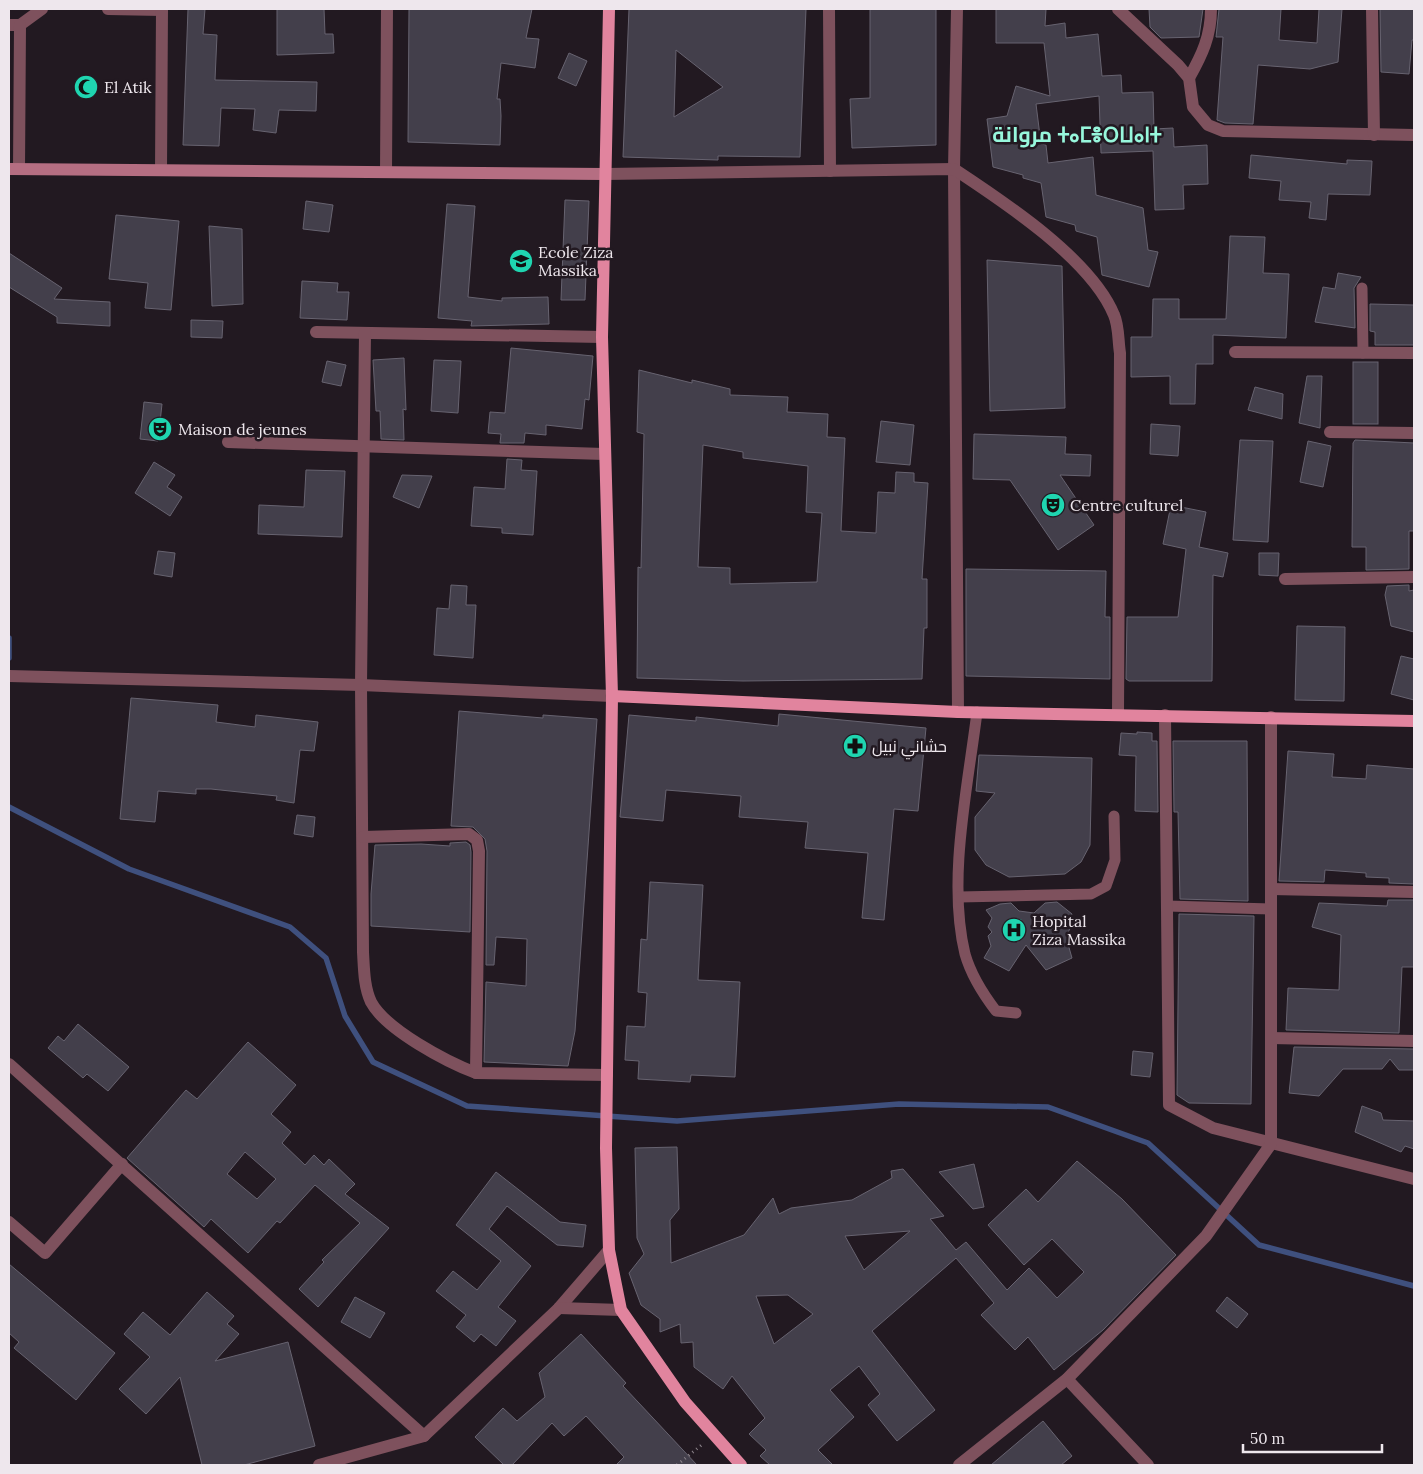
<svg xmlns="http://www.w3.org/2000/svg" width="1423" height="1474" viewBox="0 0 1423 1474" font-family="Lora,Cairo,'Noto Sans Tifinagh',serif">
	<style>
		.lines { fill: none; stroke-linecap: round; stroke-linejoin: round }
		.stream { stroke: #3f507e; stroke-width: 5.5 }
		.building { fill: #433f4b; stroke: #676370; fill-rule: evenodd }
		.path { stroke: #8d858c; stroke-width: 3; stroke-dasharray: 1 4; stroke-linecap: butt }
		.service { stroke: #7e515d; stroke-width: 11 }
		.minor { stroke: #7e515d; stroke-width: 12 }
		.secondary { stroke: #b56e82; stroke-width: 12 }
		.primary { stroke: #e1849e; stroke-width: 12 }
		.labels { text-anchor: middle; stroke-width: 5; stroke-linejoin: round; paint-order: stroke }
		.poi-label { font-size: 16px; fill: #eee7ed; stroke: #221921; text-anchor: start }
		.district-label { font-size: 21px; font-weight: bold; fill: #97f7dc; stroke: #221921 }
	</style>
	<rect width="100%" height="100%" fill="#221921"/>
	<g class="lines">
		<g class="stream">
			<path d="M 9,638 L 9,658"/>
			<path d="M 9,807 L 129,869 L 290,927 L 326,958 L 345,1016 L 373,1062 L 467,1106 L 677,1121 L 899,1104 L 1048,1107 L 1148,1143 L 1259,1245 L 1414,1286"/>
		</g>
	</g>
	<g class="building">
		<path d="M 188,9 L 205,9 L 203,34 L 217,35 L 215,80 L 317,82 L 316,111 L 279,110 L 276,133 L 253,130 L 255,109 L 221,108 L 219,146 L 183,145 Z"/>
		<path d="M 277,9 L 324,9 L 325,34 L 333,34 L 334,53 L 277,55 Z"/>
		<path d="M 409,9 L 532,9 L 526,38 L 539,39 L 535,68 L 501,63 L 497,99 L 500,99 L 501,116 L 500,145 L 408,142 Z"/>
		<path d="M 629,9 L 806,9 L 800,157 L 718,156 L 718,160 L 623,157 ZM 676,50 L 723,87 L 674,117 Z"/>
		<path d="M 870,9 L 936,9 L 936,145 L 852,148 L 850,99 L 870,98 Z"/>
		<path d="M 996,9 L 1046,9 L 1045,26 L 1065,23 L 1066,38 L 1098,34 L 1102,76 L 1121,75 L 1122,93 L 1153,92 L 1154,129 L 1173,128 L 1174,147 L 1207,145 L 1208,184 L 1183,185 L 1184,209 L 1155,210 L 1153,151 L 1101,153 L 1099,96 L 1036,104 L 1041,144 L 1046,145 L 1048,163 L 1093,157 L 1096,195 L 1143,208 L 1148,250 L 1158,252 L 1149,287 L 1102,275 L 1097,237 L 1076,231 L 1075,225 L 1046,217 L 1041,183 L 1023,178 L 1023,175 L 993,167 L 987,119 L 1007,116 L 1016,86 L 1050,96 L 1044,43 L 996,43 Z"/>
		<path d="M 1149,9 L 1203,9 L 1199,37 L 1161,38 L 1150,27 Z"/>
		<path d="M 1219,9 L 1281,9 L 1279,40 L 1317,43 L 1319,9 L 1342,9 L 1338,62 L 1310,69 L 1258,65 L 1253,124 L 1225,123 L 1217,120 L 1223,37 L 1216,37 Z"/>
		<path d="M 1380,9 L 1414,9 L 1414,40 L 1412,40 L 1409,74 L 1381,72 Z"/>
		<path d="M 569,53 L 587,61 L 576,86 L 558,78 Z"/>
		<path d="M 1251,155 L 1347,164 L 1347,160 L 1372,161 L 1370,195 L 1328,194 L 1326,220 L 1309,218 L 1311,202 L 1279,200 L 1281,181 L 1249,178 Z"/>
		<path d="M 565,200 L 589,201 L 585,300 L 561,300 Z"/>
		<path d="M 306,201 L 333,205 L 329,232 L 303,229 Z"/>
		<path d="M 447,204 L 475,206 L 468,297 L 502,301 L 502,298 L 548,297 L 549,324 L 471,326 L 472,321 L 438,318 Z"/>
		<path d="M 116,215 L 179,221 L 171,310 L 145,308 L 148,283 L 109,279 Z"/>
		<path d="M 209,226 L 242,229 L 243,304 L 212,306 Z"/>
		<path d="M 1230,236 L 1265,237 L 1263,273 L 1289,274 L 1286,338 L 1213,335 L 1213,364 L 1196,364 L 1195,404 L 1170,404 L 1170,376 L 1131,377 L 1131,337 L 1152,337 L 1153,299 L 1179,299 L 1179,319 L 1226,319 Z"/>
		<path d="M 9,253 L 62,288 L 54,299 L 110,302 L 110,326 L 57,323 L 57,317 L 9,287 Z"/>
		<path d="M 987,260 L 1062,266 L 1065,408 L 990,411 Z"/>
		<path d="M 1338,273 L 1361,277 L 1354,288 L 1355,328 L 1315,322 L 1323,287 L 1335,289 Z"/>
		<path d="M 302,281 L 338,283 L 337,292 L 349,292 L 347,320 L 300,318 Z"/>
		<path d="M 1370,304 L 1414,305 L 1414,345 L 1375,345 L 1375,332 L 1370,331 Z"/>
		<path d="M 191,320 L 223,321 L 222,338 L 191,337 Z"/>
		<path d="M 511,348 L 593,356 L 589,400 L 585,399 L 582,429 L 546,425 L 546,435 L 525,433 L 524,443 L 500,443 L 501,434 L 488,433 L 490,412 L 505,413 Z"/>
		<path d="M 404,358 L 406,410 L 403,409 L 404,440 L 381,439 L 380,411 L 376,411 L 373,360 Z"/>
		<path d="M 434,360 L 461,361 L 458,413 L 431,411 Z"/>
		<path d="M 327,361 L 346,365 L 341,386 L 322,382 Z"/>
		<rect x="1353" y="362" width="25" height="62"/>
		<path d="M 639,370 L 692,383 L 692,380 L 730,389 L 730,395 L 788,397 L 787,412 L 828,414 L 827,437 L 845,438 L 841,531 L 876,533 L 878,492 L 895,493 L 896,472 L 914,473 L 914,482 L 928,483 L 922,579 L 927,579 L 927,628 L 924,628 L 922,679 L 743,681 L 637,678 L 638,567 L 641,568 L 644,434 L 637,432 ZM 703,445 L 743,452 L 743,458 L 808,466 L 806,512 L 822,513 L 817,582 L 730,584 L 730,568 L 698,567 Z"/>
		<path d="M 1307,376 L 1322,376 L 1320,428 L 1299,423 Z"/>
		<path d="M 1255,387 L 1283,394 L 1282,419 L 1248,410 Z"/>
		<path d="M 144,402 L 162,404 L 158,441 L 140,439 Z"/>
		<path d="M 881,421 L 914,425 L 910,465 L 876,462 Z"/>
		<path d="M 1151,424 L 1180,426 L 1178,456 L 1150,454 Z"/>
		<path d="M 974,434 L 1066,437 L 1065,454 L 1091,455 L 1090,476 L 1060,475 L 1094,525 L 1058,550 L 1010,480 L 973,479 Z"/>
		<path d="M 1240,440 L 1273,441 L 1268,542 L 1233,540 Z"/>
		<path d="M 1355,440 L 1414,443 L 1414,531 L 1409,531 L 1409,569 L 1366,570 L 1366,547 L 1352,547 L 1353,443 Z"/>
		<path d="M 1308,441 L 1331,446 L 1323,487 L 1300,482 Z"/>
		<path d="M 507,459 L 522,460 L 521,470 L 537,471 L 533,535 L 502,533 L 502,528 L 471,526 L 474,487 L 505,489 Z"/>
		<path d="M 154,462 L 175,475 L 167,487 L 182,497 L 170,516 L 135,493 Z"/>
		<path d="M 306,470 L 345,471 L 342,537 L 258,534 L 259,505 L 304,507 Z"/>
		<path d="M 402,475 L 432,476 L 419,508 L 393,497 Z"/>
		<path d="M 1171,505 L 1206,512 L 1199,547 L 1228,553 L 1223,577 L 1213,575 L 1212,681 L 1129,681 L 1126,679 L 1127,617 L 1178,617 L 1186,549 L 1163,544 Z"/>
		<path d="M 158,551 L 175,553 L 172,577 L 154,574 Z"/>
		<path d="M 1259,553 L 1279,553 L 1278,576 L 1259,575 Z"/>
		<path d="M 966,569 L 1106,571 L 1105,617 L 1110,617 L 1110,679 L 966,676 Z"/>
		<path d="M 451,585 L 467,586 L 466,605 L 476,605 L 473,658 L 434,655 L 437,608 L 449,609 Z"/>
		<path d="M 1409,585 L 1409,591 L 1414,590 L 1414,632 L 1391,626 L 1385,595 L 1387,586 Z"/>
		<path d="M 1297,626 L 1345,627 L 1344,701 L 1295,700 Z"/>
		<path d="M 1401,656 L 1414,659 L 1414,700 L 1391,694 Z"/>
		<path d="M 131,698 L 218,705 L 216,722 L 255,727 L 256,715 L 318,722 L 314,751 L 300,750 L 294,803 L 276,800 L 277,796 L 211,789 L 196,789 L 196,794 L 158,791 L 155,822 L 120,819 Z"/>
		<path d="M 459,711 L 543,718 L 543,715 L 597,719 L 575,1031 L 568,1066 L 484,1062 L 486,982 L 526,986 L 527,939 L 496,937 L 494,965 L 486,965 L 487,851 L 485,839 L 473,827 L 451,826 Z"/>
		<path d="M 779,714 L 926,728 L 918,811 L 894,809 L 884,920 L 862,918 L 868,853 L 805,848 L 808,822 L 739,817 L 741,796 L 666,790 L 663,821 L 620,817 L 629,715 L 696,721 L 696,717 L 778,726 Z"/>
		<path d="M 1137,732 L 1152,733 L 1152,741 L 1157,741 L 1158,812 L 1135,811 L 1136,756 L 1119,755 L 1121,733 L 1137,734 Z"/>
		<path d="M 1173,741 L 1247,741 L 1248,901 L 1180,899 L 1178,812 L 1174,812 Z"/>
		<path d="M 1288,751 L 1334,754 L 1332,777 L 1366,779 L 1367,765 L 1414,769 L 1414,884 L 1389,883 L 1389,878 L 1366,877 L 1366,873 L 1325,870 L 1324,882 L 1279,881 Z"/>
		<path d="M 979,755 L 1092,758 L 1090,845 L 1081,862 L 1065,874 L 1009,877 L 986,865 L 975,850 L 975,817 L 995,793 L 976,791 Z"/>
		<path d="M 297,815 L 315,817 L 313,837 L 294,834 Z"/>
		<path d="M 466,842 L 470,845 L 471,852 L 470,932 L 371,926 L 371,894 L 375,845 L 421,844 L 450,846 L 450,843 Z"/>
		<path d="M 650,882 L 703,885 L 698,980 L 740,982 L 735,1077 L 691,1075 L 690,1082 L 638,1079 L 639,1061 L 625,1060 L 627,1026 L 645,1027 L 647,993 L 638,992 L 641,939 L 647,940 Z"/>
		<path d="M 1388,900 L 1414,900 L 1414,967 L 1402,967 L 1399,1033 L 1286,1030 L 1288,988 L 1339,990 L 1341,935 L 1312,927 L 1319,903 L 1387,906 Z"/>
		<path d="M 1057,902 L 1072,914 L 1067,926 L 1071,927 L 1067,934 L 1071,941 L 1068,944 L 1072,958 L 1046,970 L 1026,945 L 1009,971 L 984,958 L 991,946 L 988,936 L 992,932 L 988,927 L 992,918 L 986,910 L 1000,904 L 1011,903 L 1019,911 L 1034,913 L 1045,903 Z"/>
		<path d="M 1179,914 L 1254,916 L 1251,1104 L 1189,1103 L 1177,1095 Z"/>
		<path d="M 78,1024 L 129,1067 L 108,1091 L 87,1074 L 83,1078 L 48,1048 L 58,1036 L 64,1041 Z"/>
		<path d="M 248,1042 L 296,1085 L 271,1114 L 291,1132 L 282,1143 L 305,1165 L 314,1155 L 324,1165 L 329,1159 L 355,1184 L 345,1194 L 389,1228 L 318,1307 L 299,1289 L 324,1262 L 322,1260 L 360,1223 L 315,1185 L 280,1223 L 277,1221 L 248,1253 L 211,1219 L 204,1227 L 127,1158 L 186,1090 L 197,1099 ZM 245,1152 L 276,1179 L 257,1199 L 227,1174 Z"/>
		<path d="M 1294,1047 L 1414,1049 L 1414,1070 L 1399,1070 L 1390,1059 L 1382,1069 L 1343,1069 L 1319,1096 L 1289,1093 Z"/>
		<path d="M 1133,1051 L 1153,1053 L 1150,1077 L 1131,1075 Z"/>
		<path d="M 1362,1106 L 1381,1113 L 1383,1120 L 1414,1121 L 1414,1149 L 1405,1146 L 1401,1152 L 1355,1132 Z"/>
		<path d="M 677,1147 L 679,1209 L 670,1220 L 671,1263 L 744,1235 L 773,1198 L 779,1214 L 791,1208 L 852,1200 L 892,1178 L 891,1171 L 903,1169 L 944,1216 L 930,1219 L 956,1250 L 966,1242 L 1007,1290 L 1029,1268 L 1057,1298 L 1084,1272 L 1052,1239 L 1024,1265 L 988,1225 L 1026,1189 L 1038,1202 L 1077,1161 L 1122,1199 L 1176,1255 L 1103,1330 L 1054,1370 L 1028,1337 L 1015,1350 L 981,1315 L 994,1303 L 956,1258 L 872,1331 L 935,1410 L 897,1441 L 868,1405 L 880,1394 L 859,1366 L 830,1390 L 854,1417 L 818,1450 L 833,1465 L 770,1465 L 760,1456 L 766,1450 L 749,1434 L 765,1418 L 732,1376 L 723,1389 L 694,1367 L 693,1342 L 681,1343 L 680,1324 L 660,1332 L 660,1319 L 641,1305 L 629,1273 L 644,1254 L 637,1238 L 635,1148 ZM 910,1231 L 864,1270 L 845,1236 ZM 788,1295 L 813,1314 L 774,1344 L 756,1296 Z"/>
		<path d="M 974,1164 L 984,1207 L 973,1209 L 939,1172 Z"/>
		<path d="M 496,1172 L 560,1222 L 586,1225 L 583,1247 L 557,1245 L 507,1206 L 489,1229 L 531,1266 L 498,1307 L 516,1321 L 496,1346 L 481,1334 L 474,1342 L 456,1327 L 466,1315 L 436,1291 L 453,1271 L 477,1290 L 501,1261 L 456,1225 Z"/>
		<path d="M 9,1264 L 115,1353 L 76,1400 L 14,1348 L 19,1342 L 9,1333 Z"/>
		<path d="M 207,1292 L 234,1316 L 227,1324 L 239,1334 L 215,1361 L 288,1342 L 315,1446 L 244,1465 L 202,1465 L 180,1377 L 146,1414 L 119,1389 L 150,1357 L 124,1334 L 143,1312 L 170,1335 Z"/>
		<path d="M 355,1297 L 385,1313 L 370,1338 L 341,1322 Z"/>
		<path d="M 1227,1297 L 1248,1314 L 1237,1328 L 1216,1311 Z"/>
		<path d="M 581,1334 L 626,1383 L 623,1386 L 697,1465 L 616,1465 L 624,1457 L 586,1416 L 564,1436 L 552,1423 L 512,1465 L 504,1465 L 475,1437 L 503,1408 L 517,1421 L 545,1397 L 539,1373 Z"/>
		<path d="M 1043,1421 L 1072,1456 L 1061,1465 L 991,1465 Z"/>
	</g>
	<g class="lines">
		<path class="path" d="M 677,1465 L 704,1443"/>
		<g class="service">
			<path d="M 1362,288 L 1363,353"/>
			<path d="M 977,712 C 968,786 947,880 965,954 C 971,975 983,994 996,1011 L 1016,1013"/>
			<path d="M 959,897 L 1091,894 L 1106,886 L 1115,860 L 1114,816"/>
			<path d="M 1167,906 L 1271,909"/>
		</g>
		<g class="minor">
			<path d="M 108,9 L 162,10"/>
			<path d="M 829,9 L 830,171"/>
			<path d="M 957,9 L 954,169 L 958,712"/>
			<path d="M 1118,9 L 1178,65 L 1189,78 L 1193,107 L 1208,125 L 1223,131 L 1414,135"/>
			<path d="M 1372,9 L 1374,135"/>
			<path d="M 9,25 L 20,25 L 42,9"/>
			<path d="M 1189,78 C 1202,55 1211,36 1211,9"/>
			<path d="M 19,169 L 20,25"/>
			<path d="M 161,170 L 162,9"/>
			<path d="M 386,172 L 387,9"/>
			<path d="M 605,174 L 954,169 C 1004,202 1091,259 1114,315 C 1119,326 1118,341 1120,353 L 1118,713"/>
			<path d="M 316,332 L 602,337"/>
			<path d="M 365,333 L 361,685 L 363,952 C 364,969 364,987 371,1002 C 386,1030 447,1062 476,1073"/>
			<path d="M 1235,352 L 1414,353"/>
			<path d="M 1330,432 L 1414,433"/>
			<path d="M 228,442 L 604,454"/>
			<path d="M 1285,579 L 1414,577"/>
			<path d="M 9,676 L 361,685 L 612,696"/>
			<path d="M 1165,715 L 1169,1105 L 1213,1128 L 1414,1179"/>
			<path d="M 363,837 L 469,834 L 477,840 L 479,851 L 476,1073 L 607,1075"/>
			<path d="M 1271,889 L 1414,892"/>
			<path d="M 1271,1038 L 1414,1041"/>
			<path d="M 9,1064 L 424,1436 L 559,1308 L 609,1250"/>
			<path d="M 9,1222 L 45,1253 L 122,1164"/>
			<path d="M 559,1308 L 621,1310"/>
			<path d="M 1067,1379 L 1148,1465"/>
			<path d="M 319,1465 L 424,1436"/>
			<path d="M 959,1465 L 1067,1379 L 1206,1236 L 1271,1144 L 1271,717"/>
		</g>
		<path class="secondary" d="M 9,169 L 605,174"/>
		<g class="primary">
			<path d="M 609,9 L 602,337 L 612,696 L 606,1148 L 609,1250 L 621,1310 L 685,1402 L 741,1465"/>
			<path d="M 612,696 L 958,712 L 1414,721"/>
		</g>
	</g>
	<defs>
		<g id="mosque-disc" transform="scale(1.25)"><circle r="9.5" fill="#1fd5b0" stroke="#221921"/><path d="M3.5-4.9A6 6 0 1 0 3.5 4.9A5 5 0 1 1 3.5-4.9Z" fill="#111"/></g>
		<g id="school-disc" transform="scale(1.25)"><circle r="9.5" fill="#1fd5b0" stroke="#221921"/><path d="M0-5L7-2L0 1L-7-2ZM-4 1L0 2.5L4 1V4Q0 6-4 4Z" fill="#111"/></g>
		<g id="theatre-disc" transform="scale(1.25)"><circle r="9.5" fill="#1fd5b0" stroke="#221921"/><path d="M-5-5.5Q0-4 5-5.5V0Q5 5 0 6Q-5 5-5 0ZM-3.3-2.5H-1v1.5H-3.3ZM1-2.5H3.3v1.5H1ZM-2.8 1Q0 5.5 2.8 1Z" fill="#111"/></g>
		<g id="pharmacy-disc" transform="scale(1.25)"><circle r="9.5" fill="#1fd5b0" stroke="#221921"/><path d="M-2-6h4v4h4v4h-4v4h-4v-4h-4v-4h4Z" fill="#111"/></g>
		<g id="hospital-disc" transform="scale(1.25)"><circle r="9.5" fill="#1fd5b0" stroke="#221921"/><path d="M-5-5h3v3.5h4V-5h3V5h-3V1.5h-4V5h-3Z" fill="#111"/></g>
	</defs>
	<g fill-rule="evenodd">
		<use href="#mosque-disc" x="86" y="87"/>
		<use href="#school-disc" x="521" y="261"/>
		<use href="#theatre-disc" x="160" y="429"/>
		<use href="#theatre-disc" x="1053" y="505"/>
		<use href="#pharmacy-disc" x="855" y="746"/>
		<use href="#hospital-disc" x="1014" y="930"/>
	</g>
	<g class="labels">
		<g class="poi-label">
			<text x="104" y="93">El Atik</text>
			<text x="538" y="258">Ecole Ziza<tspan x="538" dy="18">Massika</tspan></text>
			<text x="178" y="435">Maison de jeunes</text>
			<text x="1070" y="511">Centre culturel</text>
			<text x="872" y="752">حشاني نبيل</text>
			<text x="1032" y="927">Hopital<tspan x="1032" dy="18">Ziza Massika</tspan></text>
		</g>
		<g class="district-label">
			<text x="1077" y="142">مروانة ⵜⴰⵎⴻⵔⵡⴰⵏⵜ</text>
		</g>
	</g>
	<rect width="1423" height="1474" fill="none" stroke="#eee7ed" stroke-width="20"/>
	<path d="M1243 1444v8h139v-8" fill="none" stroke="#eee7ed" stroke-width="2.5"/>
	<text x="1250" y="1444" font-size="15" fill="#eee7ed" stroke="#221921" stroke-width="4" paint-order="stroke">50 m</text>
</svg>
